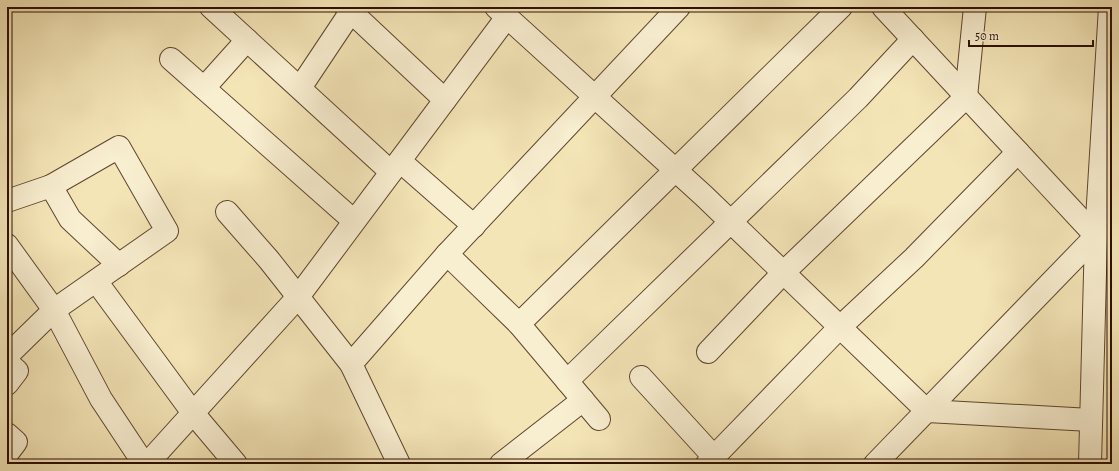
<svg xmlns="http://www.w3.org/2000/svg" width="1119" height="471" viewBox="0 0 1119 471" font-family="Alegreya,serif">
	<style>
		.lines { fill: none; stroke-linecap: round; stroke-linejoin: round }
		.minor-casing { stroke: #5f452e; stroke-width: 24 }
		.minor { stroke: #f8eed0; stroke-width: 22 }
	</style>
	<rect width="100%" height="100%" fill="#f4e5b7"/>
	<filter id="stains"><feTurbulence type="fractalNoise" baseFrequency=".005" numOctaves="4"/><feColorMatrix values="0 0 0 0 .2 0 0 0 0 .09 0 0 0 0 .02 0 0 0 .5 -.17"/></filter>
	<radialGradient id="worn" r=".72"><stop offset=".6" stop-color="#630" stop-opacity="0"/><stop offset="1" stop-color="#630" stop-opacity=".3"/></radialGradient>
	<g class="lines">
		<g class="minor-casing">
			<g id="minor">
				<path d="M 211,7 L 391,172"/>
				<path d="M 346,7 L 445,100"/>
				<path d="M 496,7 L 704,196 L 927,411 L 1091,420"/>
				<path d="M 171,59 L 354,221"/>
				<path d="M 204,88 L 247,40"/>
				<path d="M 300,88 L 354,7"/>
				<path d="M 400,161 L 474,226"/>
				<path d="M 51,186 L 70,219 L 119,265"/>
				<path d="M 7,201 L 51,186 L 119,147 L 167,231 L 54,310 L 7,356"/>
				<path d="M 227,212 L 269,260 L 351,364 L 399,464"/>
				<path d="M 7,245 L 54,310 L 101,399 L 144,464"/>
				<path d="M 447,254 L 519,324 L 599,419"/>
				<path d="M 96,281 L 193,413 L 236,464"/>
				<path d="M 519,324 L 841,7"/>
				<path d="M 708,352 L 783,273 L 966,97 L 975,7"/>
				<path d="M 7,362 L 17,371 L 7,384"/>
				<path d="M 351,364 L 447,254 L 679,7"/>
				<path d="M 641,377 L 714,457"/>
				<path d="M 567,381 L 858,98 L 913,39"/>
				<path d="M 7,434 L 16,442 L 7,454"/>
				<path d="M 147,464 L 298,297 L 507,17"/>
				<path d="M 501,464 L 583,400"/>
				<path d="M 707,464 L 839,328 L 914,258 L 1018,152"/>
				<path d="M 875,464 L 1096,236 L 883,7"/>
				<path d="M 1090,464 L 1096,236 L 1110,7"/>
			</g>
		</g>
		<use href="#minor" class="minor"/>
	</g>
	<rect width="1119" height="471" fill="none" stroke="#f4e5b7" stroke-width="24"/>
	<rect x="8" y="8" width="1103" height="455" fill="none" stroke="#2d1000" stroke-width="2"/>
	<rect x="12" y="12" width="1095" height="447" fill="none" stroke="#2d1000"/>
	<path d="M969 40v6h124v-6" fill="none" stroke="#2d1000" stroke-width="2"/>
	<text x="975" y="40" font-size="12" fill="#2d1000" stroke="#f8eed0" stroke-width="3" paint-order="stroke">50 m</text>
	<rect width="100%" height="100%" filter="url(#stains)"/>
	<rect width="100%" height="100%" fill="url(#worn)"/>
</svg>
